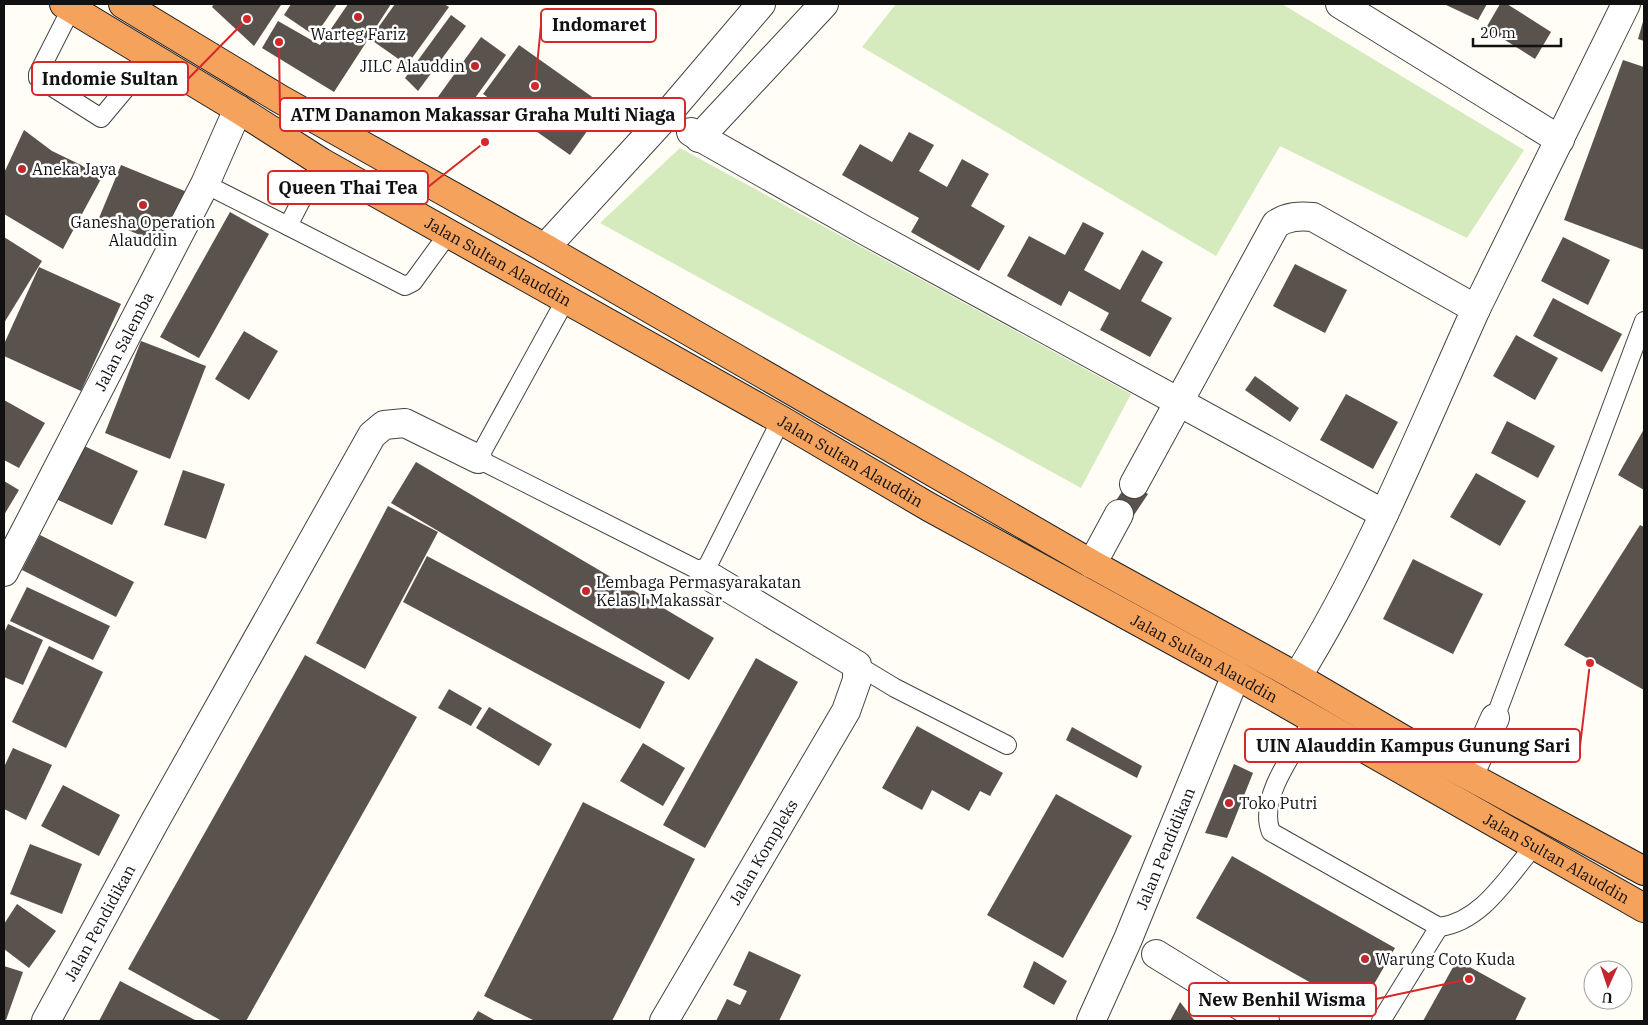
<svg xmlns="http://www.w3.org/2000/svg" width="1648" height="1025" viewBox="0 0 1648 1025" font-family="'IBM Plex Serif',serif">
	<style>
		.green { fill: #d5ebbd }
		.building { fill: #5a524d }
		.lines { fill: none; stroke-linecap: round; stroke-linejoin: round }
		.lane-casing { stroke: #444; stroke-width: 20 }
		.street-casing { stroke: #444; stroke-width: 30 }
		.highway-casing { stroke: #222; stroke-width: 30 }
		.lane { stroke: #fff; stroke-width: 18 }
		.street { stroke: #fff; stroke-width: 28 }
		.highway { stroke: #f5a25d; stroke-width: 28 }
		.poi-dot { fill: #c4262e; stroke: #fff; stroke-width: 2 }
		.labels { text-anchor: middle; stroke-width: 5; stroke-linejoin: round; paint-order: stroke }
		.poi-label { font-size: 16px; fill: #111; stroke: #fff; text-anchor: start }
		.street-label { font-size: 16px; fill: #111; stroke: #fff }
		.leader { fill: none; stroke: #d62828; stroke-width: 2 }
		.callout-dot { fill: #d62828; stroke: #fff; stroke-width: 2 }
		.callout { fill: #fff; stroke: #d62828; stroke-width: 2 }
		.callout-label { font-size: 18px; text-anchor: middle; font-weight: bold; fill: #111 }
	</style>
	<rect width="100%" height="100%" fill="#fffdf5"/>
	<g class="green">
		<path d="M 896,4 L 1282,4 L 1524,150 L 1467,238 L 1280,146 L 1216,256 L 862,47 Z"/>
		<path d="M 680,148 L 1131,394 L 1081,488 L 600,223 Z"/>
	</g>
	<g class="building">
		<path d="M 214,4 L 280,4 L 281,5 L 254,46 L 212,7 Z"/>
		<path d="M 291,4 L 337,4 L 315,36 L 284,15 Z"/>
		<path d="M 348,4 L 391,4 L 334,92 L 262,48 L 278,21 L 320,45 Z"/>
		<path d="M 395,4 L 444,4 L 449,7 L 407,65 L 370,39 Z"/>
		<path d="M 1444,4 L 1487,4 L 1478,20 Z"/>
		<path d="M 1500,4 L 1507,4 L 1551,32 L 1535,59 L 1486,28 Z"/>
		<path d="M 451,15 L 466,26 L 418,91 L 405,78 Z"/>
		<path d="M 1644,18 L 1644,41 L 1638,39 Z"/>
		<path d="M 481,37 L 506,55 L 460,119 L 435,101 Z"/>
		<path d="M 519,45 L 605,106 L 570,155 L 483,94 Z"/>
		<path d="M 1623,60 L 1644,67 L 1644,250 L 1564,220 Z"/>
		<path d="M 24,130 L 52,151 L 81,165 L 101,179 L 63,249 L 4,214 L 4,173 Z"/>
		<path d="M 909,132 L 934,145 L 919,171 L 947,187 L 962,159 L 989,174 L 971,206 L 1005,226 L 979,271 L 911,232 L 919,218 L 842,175 L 860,144 L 892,162 Z"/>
		<path d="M 121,165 L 187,192 L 164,245 L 99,218 Z"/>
		<path d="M 230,212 L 269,234 L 199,358 L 160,337 Z"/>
		<path d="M 1083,222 L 1104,233 L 1084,270 L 1120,290 L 1142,250 L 1163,262 L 1141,301 L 1172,318 L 1150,357 L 1100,330 L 1109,313 L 1069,291 L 1061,306 L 1007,276 L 1029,236 L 1065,255 Z"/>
		<path d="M 4,237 L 42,261 L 4,323 Z"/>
		<path d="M 1563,237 L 1610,260 L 1588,305 L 1541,281 Z"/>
		<path d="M 1295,264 L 1347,290 L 1325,333 L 1273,306 Z"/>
		<path d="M 39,267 L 121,304 L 81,391 L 4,356 L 4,344 Z"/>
		<path d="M 1553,298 L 1622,334 L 1602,372 L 1533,336 Z"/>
		<path d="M 244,331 L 278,351 L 249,400 L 215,379 Z"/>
		<path d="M 1516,335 L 1558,358 L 1535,400 L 1493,376 Z"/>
		<path d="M 141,341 L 206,366 L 170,459 L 105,433 Z"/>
		<path d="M 1255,376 L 1299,408 L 1290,422 L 1245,390 Z"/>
		<path d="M 1346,394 L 1398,422 L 1373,469 L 1320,440 Z"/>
		<path d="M 4,400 L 45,423 L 19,468 L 4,460 Z"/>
		<path d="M 1507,421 L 1555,446 L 1538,478 L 1491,453 Z"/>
		<path d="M 1644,429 L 1644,490 L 1618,475 Z"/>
		<path d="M 80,444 L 138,471 L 112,525 L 54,498 Z"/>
		<path d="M 416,462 L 714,638 L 689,680 L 391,503 Z"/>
		<path d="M 183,470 L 225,484 L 206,539 L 164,525 Z"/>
		<path d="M 1476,473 L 1526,501 L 1500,546 L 1450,517 Z"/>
		<path d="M 4,481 L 19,490 L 4,515 Z"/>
		<path d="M 1129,481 L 1148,494 L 1130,521 L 1111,508 Z"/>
		<path d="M 388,506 L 438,532 L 365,669 L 316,643 Z"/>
		<path d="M 1640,525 L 1644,527 L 1644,690 L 1564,645 Z"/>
		<path d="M 40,535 L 134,582 L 116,617 L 22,570 Z"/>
		<path d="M 427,556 L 665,682 L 640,729 L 403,602 Z"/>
		<path d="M 1413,559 L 1483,594 L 1453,654 L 1383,619 Z"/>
		<path d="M 27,587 L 110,626 L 93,660 L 10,621 Z"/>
		<path d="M 8,624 L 43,640 L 23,685 L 4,677 L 4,633 Z"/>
		<path d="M 49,646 L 103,672 L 66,748 L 12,722 Z"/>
		<path d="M 305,655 L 417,717 L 246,1021 L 222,1021 L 128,969 Z"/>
		<path d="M 756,658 L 798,682 L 705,848 L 663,825 Z"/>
		<path d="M 449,689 L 482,708 L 471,726 L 438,708 Z"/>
		<path d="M 489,707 L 552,744 L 539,766 L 476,728 Z"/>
		<path d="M 917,726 L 1003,773 L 990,796 L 980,791 L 969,811 L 932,790 L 922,810 L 882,788 Z"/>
		<path d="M 1072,727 L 1142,766 L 1137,778 L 1066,740 Z"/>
		<path d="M 643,743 L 685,768 L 663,806 L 620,781 Z"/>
		<path d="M 13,748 L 52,765 L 26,820 L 4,809 L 4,767 Z"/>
		<path d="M 1234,764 L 1253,773 L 1227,838 L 1205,833 Z"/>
		<path d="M 63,785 L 120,815 L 99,856 L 41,826 Z"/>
		<path d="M 1056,794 L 1132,836 L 1063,958 L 987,915 Z"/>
		<path d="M 583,802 L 695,859 L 612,1021 L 535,1021 L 484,996 Z"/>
		<path d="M 30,844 L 82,864 L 62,914 L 10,894 Z"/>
		<path d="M 1232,856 L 1395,948 L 1359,1010 L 1196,918 Z"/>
		<path d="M 17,904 L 56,931 L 29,968 L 4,949 L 4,924 Z"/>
		<path d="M 749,951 L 801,975 L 779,1021 L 716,1021 L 727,999 L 740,1005 L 747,991 L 733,985 Z"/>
		<path d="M 1457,960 L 1526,998 L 1515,1021 L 1423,1021 Z"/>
		<path d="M 1034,961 L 1067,981 L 1054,1005 L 1023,987 Z"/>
		<path d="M 4,966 L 23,972 L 6,1020 L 4,1019 Z"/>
		<path d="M 120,981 L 197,1021 L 99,1021 Z"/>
		<path d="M 1180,1002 L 1195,1021 L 1170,1021 Z"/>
		<path d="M 478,1011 L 496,1021 L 472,1021 Z"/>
	</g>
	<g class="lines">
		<g class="lane-casing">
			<g id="lane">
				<path d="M 71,9 L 38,74 L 38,78 L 101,118 L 152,57"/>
				<path d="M 321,162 L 288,226 L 405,286 L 413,282 L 448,234"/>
				<path d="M 205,184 L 288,226"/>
				<path d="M 566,299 L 478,459 L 704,573 L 781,420"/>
				<path d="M 857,665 L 895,688 L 1007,745"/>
				<path d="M 1495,718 L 1644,321"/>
				<path d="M 1313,720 C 1296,749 1257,798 1271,832 L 1439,927 C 1482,922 1508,876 1535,845"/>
				<path d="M 1381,1021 L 1439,927"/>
			</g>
		</g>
		<g class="street-casing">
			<g id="street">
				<path d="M 1340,4 L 1560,140"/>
				<path d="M 691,132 L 864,230 L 1384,514"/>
				<path d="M 699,138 L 824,4"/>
				<path d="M 545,248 L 664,118 L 761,4"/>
				<path d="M 1134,484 L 1276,224 C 1288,216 1299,216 1313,217 L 1476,309 L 1626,4"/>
				<path d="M 1092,564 L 1119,514"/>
				<path id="s1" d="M 4,572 L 205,184 L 238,109"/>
				<path d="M 1297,677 C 1369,561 1420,433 1476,309"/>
				<path d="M 1470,774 L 1495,718"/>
				<path d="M 1156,954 L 1265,1021"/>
				<path id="s2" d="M 46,1021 L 154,823 L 372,435 L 384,425 L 405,423 L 478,459"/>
				<path id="s3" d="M 664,1021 L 846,711 L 857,680 L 857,665 L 704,573"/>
				<path id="s4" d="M 1091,1021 L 1128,939 L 1236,675"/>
			</g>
		</g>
		<g class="highway-casing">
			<g id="highway">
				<path id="s5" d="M 64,4 L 238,109 L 321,162 L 781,420 L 929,507 L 1236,675 L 1644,908"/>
				<path d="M 123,4 L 280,99 L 545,248 L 1092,564 L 1297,677 L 1423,751 L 1644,871"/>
			</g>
		</g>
		<use href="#lane" class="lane"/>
		<use href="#street" class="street"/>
		<use href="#highway" class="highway"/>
	</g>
	<g class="poi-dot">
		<circle cx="358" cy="17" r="5"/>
		<circle cx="475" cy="66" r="5"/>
		<circle cx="22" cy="169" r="5"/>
		<circle cx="143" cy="205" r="5"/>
		<circle cx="586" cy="591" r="5"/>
		<circle cx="1229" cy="803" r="5"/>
		<circle cx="1365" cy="959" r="5"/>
	</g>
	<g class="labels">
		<g class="poi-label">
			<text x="358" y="40" text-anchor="middle">Warteg Fariz</text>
			<text x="465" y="72" text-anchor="end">JILC Alauddin</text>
			<text x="32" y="175">Aneka Jaya</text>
			<text x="143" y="228" text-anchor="middle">Ganesha Operation<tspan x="143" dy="18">Alauddin</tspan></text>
			<text x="596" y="588">Lembaga Permasyarakatan<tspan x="596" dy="18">Kelas I Makassar</tspan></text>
			<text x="1239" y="809">Toko Putri</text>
			<text x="1375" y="965">Warung Coto Kuda</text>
		</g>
		<g class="street-label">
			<text dy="6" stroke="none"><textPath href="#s5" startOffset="505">Jalan Sultan Alauddin</textPath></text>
			<text dy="6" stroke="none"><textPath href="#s1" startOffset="260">Jalan Salemba</textPath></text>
			<text dy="6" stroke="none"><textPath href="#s5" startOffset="910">Jalan Sultan Alauddin</textPath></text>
			<text dy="6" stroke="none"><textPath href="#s5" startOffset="1315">Jalan Sultan Alauddin</textPath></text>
			<text dy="6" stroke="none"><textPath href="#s4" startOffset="188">Jalan Pendidikan</textPath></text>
			<text dy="6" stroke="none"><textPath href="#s3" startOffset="196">Jalan Kompleks</textPath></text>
			<text dy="6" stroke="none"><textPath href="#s5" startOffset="1720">Jalan Sultan Alauddin</textPath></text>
			<text dy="6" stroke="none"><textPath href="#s2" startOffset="112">Jalan Pendidikan</textPath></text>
		</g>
	</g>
	<path class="leader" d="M535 86L541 25M247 19L188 79M279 42L280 115M485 142L428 187M1590 663L1580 746M1469 979L1376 999"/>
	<g class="callout-dot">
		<circle cx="535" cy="86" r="5"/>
		<circle cx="247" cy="19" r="5"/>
		<circle cx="279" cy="42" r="5"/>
		<circle cx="485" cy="142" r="5"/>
		<circle cx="1590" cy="663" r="5"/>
		<circle cx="1469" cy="979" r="5"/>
	</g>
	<g class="callout">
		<rect x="541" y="9" width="115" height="33" rx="5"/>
		<rect x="32" y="62" width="156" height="33" rx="5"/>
		<rect x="280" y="98" width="405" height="33" rx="5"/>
		<rect x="268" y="171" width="160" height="33" rx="5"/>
		<rect x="1245" y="729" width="335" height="33" rx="5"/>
		<rect x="1189" y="983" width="187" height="33" rx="5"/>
	</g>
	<g class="callout-label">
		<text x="599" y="31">Indomaret</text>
		<text x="110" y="85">Indomie Sultan</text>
		<text x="483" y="121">ATM Danamon Makassar Graha Multi Niaga</text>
		<text x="348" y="194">Queen Thai Tea</text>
		<text x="1413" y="752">UIN Alauddin Kampus Gunung Sari</text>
		<text x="1282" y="1006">New Benhil Wisma</text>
	</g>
	<rect width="1648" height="1025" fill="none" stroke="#111111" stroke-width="10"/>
	<g transform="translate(1608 985) rotate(183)"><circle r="24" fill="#ffffff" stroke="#a0a0a0"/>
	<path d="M0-4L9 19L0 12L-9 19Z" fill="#c4262e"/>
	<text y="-8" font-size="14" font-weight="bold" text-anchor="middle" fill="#111111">U</text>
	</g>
	<path d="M1473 38v8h88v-8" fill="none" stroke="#111111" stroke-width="2.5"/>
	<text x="1480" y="38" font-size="15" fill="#111111" stroke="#ffffff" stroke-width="4" paint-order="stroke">20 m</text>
</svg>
